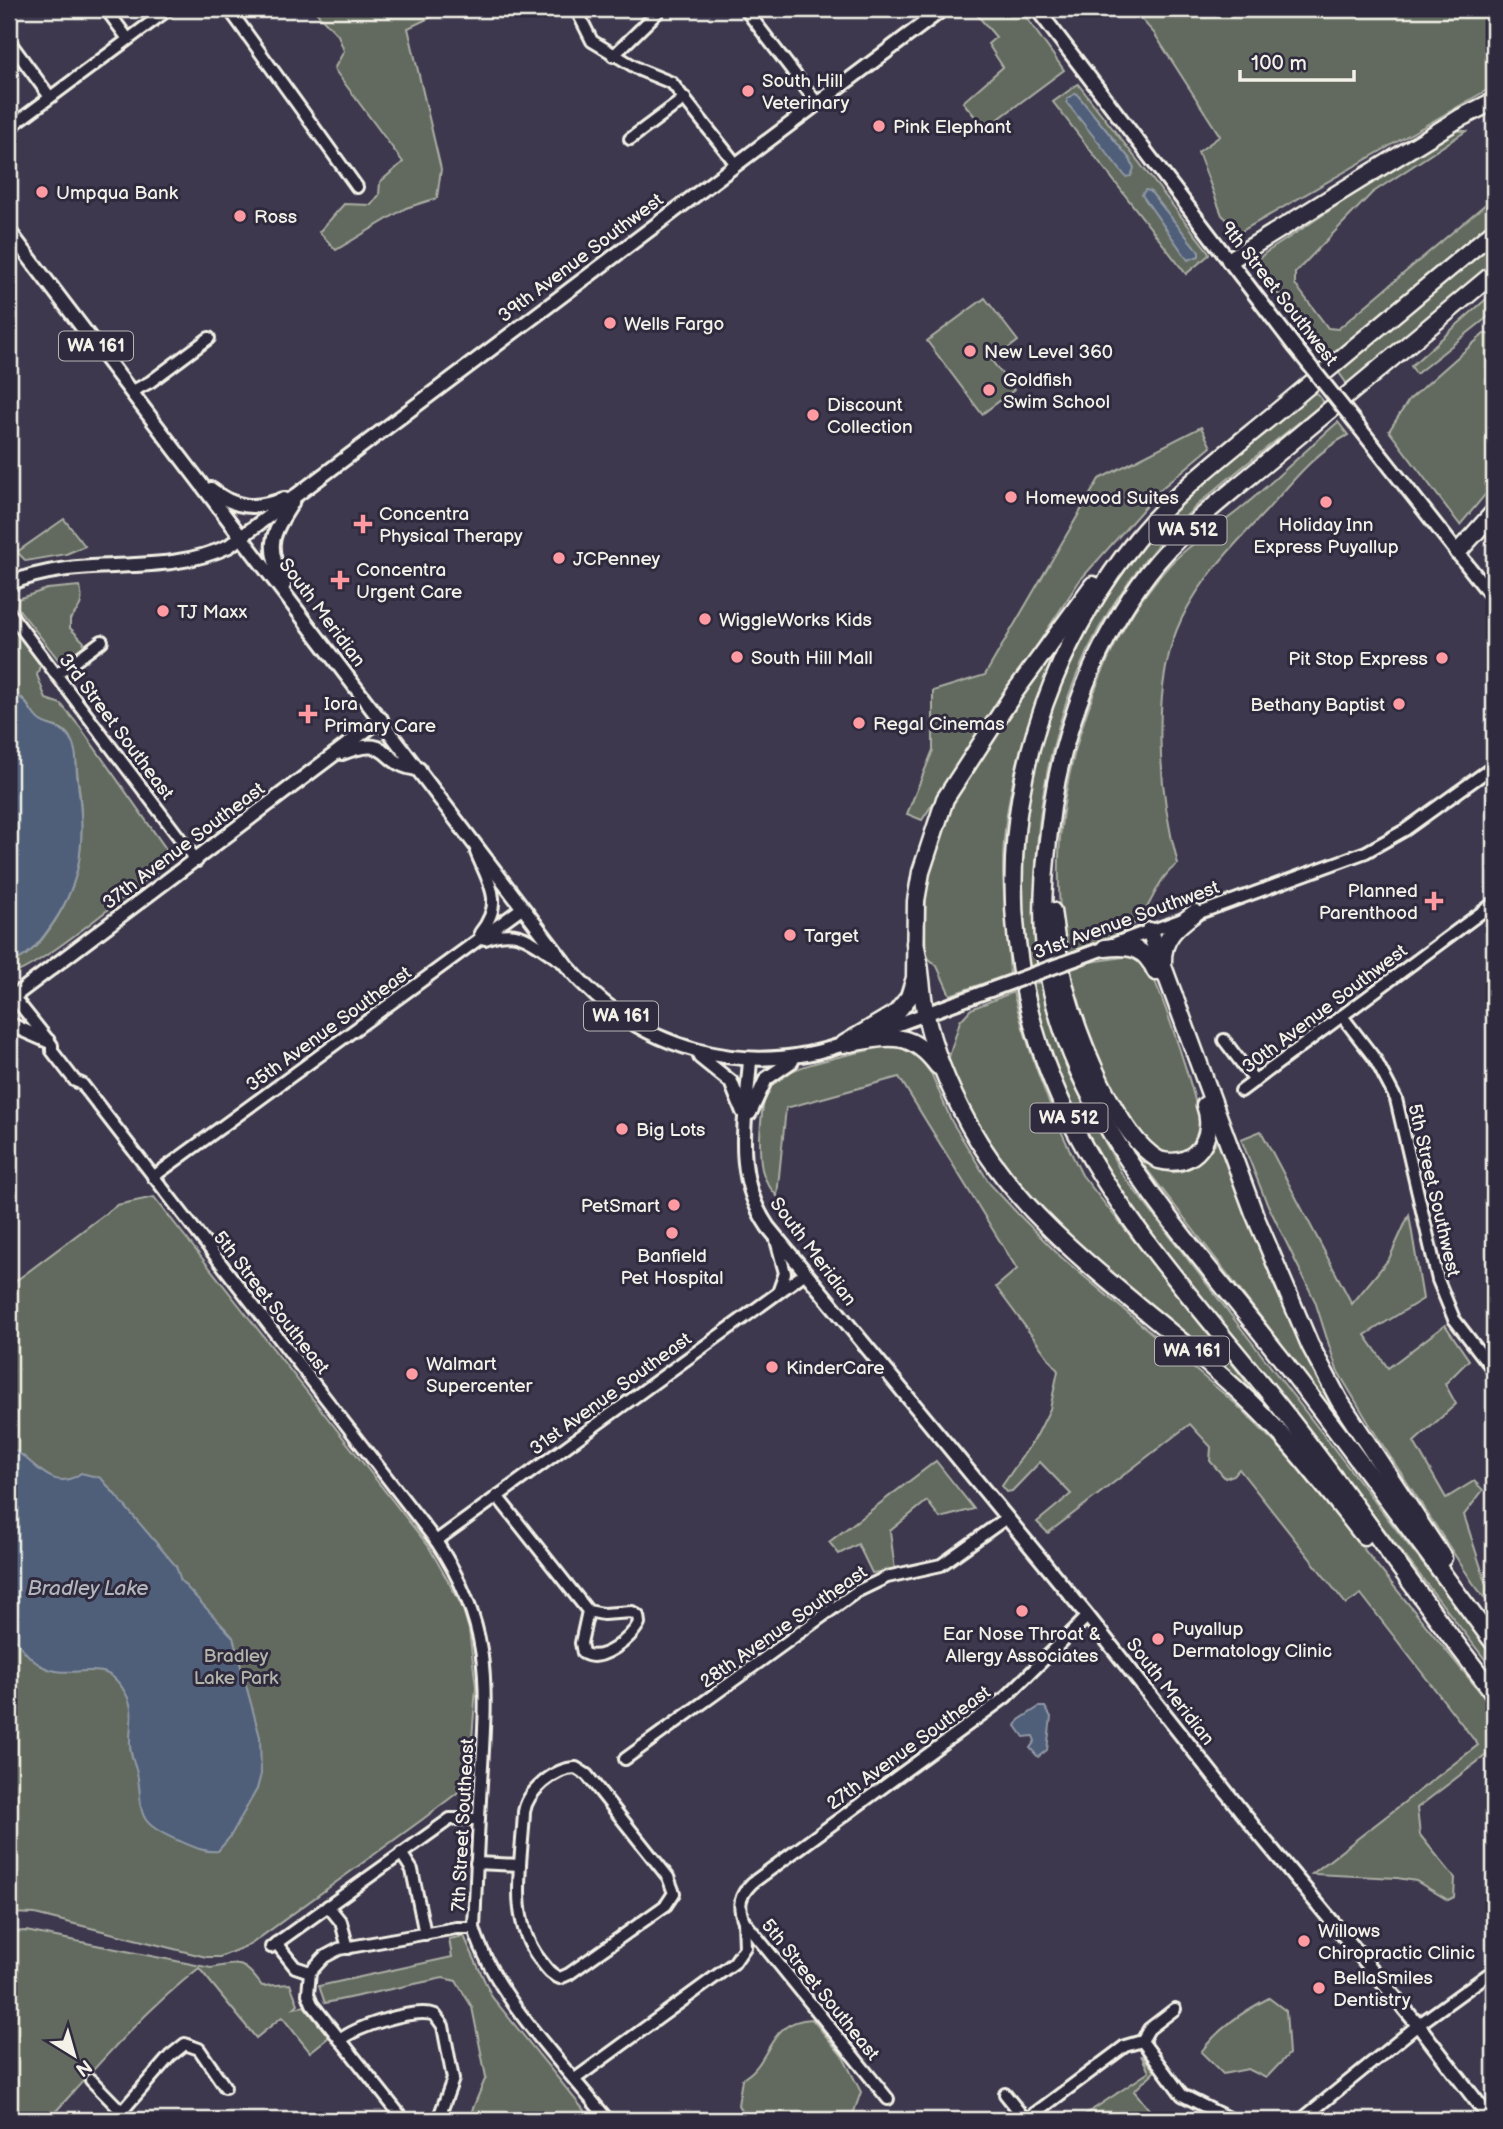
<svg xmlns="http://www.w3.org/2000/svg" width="1503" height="2129" viewBox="0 0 1503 2129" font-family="'Balsamiq Sans',sans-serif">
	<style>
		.green { fill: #626b5f; stroke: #abaea4; stroke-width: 2 }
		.water { fill: #4f5e79; stroke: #9199a5; stroke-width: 2 }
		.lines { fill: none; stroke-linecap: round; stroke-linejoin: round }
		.minor-casing { stroke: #f4f1e8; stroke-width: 16 }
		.major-casing { stroke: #f4f1e8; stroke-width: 18 }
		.highway-casing { stroke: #f4f1e8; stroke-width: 21 }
		.minor { stroke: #2f2a3d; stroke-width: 10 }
		.major { stroke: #2f2a3d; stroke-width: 12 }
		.highway { stroke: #2f2a3d; stroke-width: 16 }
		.major-bridge-casing { stroke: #f4f1e8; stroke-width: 18; stroke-linecap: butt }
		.major-bridge { stroke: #2f2a3d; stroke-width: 12 }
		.poi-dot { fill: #ff9aa2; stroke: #2f2a3d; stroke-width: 2.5 }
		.labels { text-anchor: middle; stroke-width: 6; stroke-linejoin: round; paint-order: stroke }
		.shield { fill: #2f2a3d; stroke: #b9b5b5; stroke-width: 2 }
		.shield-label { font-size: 18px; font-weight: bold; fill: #f4f1e8 }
		.poi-label { font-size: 19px; fill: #f4f1e8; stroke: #2f2a3d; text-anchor: start }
		.street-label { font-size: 19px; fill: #f4f1e8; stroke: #2f2a3d }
		.park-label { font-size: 19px; fill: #b2b5aa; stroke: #2f2a3d }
		.water-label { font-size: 21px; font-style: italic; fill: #b2b6bc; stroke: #2f2a3d }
	</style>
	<rect width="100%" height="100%" fill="#3e384e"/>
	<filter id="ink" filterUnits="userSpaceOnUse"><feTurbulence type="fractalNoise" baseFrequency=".0143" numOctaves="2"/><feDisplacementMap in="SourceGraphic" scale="14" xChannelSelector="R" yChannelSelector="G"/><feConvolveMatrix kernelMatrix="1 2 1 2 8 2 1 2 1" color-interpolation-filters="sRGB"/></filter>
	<g filter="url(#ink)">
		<g class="green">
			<path d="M 313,9 L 448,9 L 408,28 L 441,169 L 437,198 L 406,208 L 336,250 L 319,232 L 344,204 L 371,205 L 379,195 L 380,182 L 403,162 L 334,69 L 344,51 L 338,35 Z"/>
			<path d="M 972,9 L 1020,9 L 1064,70 L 985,129 L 963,102 L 1003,67 L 988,44 L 996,37 Z"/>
			<path d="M 1132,9 L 1309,9 L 1311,12 L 1316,9 L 1490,9 L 1494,15 L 1494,86 L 1240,232 L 1222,215 L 1198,152 L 1220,136 L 1154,33 Z"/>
			<path d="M 1078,84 L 1208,251 L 1209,255 L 1186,274 L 1053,102 Z"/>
			<path d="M 1450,130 L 1466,131 L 1372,193 L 1295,273 L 1295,284 L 1328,328 L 1338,329 L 1494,197 L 1494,219 L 1327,358 L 1254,263 L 1265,253 C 1328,213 1387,170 1450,130 Z"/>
			<path d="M 1494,240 L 1494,262 L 1347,384 L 1337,370 Z"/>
			<path d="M 1494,292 L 1494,312 L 1416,374 L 1411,366 Z"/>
			<path d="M 985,298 L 1018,341 L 992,361 L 1014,390 L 982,414 L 927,341 Z"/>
			<path d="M 1485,333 L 1494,337 L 1494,484 L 1460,525 L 1389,431 L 1409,400 Z"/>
			<path d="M 1314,390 L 1324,402 C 1263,453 1191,501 1142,564 C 1052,677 1025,822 1039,963 L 1026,968 C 1023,928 1020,887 1023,846 C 1032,728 1081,608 1162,521 C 1208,473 1264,432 1314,390 Z"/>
			<path d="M 1338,422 L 1348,435 C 1314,453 1292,482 1267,510 C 1236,543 1202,577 1182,618 C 1149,685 1159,795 1178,864 C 1154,880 1154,907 1133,925 C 1117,941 1084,947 1063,955 C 1060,916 1057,877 1060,838 C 1067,750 1105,637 1165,570 C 1186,546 1214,530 1239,510 C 1273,482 1305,451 1338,422 Z"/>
			<path d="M 1201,427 L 1211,447 L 1162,488 L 1080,580 L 922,820 L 907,814 L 933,750 L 933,691 L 985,675 L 1099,479 Z"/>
			<path d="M 64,519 L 85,546 L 66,554 L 26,561 L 17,552 Z"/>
			<path d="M 79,586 C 85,601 80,608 70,619 L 70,628 L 84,642 L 83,647 L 61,663 L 17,607 L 18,599 L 47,589 Z"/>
			<path d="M 9,621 L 41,663 L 37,675 L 46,699 L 61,704 L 80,727 L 171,856 L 169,861 C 145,880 30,976 9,974 L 9,962 C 22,961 35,948 43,938 C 83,886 86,843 78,780 C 76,766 77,751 70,738 C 63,724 48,728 38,720 C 32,714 29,705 22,698 L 9,697 Z"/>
			<path d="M 1058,644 C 1029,716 1002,793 1003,872 C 1004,906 1008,940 1010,974 L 950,995 L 937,966 L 926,956 C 924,914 924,869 940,829 C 966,762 1017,702 1058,644 Z"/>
			<path d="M 1137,955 C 1140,959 1145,962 1148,967 C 1159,983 1205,1118 1200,1133 C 1197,1143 1187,1151 1177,1153 C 1123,1159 1080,1012 1067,971 L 1090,962 Z"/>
			<path d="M 1041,982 L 1068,1072 L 1122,1174 L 1494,1656 L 1494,1671 C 1420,1575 1345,1479 1270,1384 C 1171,1258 1062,1147 1033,984 Z"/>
			<path d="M 1013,992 C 1030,1057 1052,1116 1082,1175 L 1287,1433 L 1033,1203 L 988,1150 L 952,1074 L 949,1057 L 960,1021 L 971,1009 Z"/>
			<path d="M 887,1046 L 906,1048 L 919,1057 L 932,1075 L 952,1122 L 990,1184 L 1018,1214 L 1061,1257 L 1236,1404 L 1287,1455 L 1494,1709 L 1494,1759 L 1489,1753 L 1417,1808 L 1420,1835 L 1455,1878 L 1454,1897 L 1448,1900 L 1416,1881 L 1397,1878 L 1312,1874 L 1478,1745 L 1361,1594 L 1346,1604 L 1239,1469 L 1234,1475 L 1225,1478 L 1210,1461 L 1211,1447 L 1190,1424 L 1048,1533 L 1037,1522 L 1071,1494 L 1040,1462 L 1012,1491 L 1007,1492 L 1002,1486 L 1037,1435 L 1050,1409 L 1058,1371 L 996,1287 L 1017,1269 L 899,1077 L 786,1108 L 777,1196 C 759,1177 760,1161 760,1137 C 761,1121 762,1097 771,1085 C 786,1064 861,1053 887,1046 Z"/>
			<path d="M 1261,1131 L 1352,1304 L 1389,1259 L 1409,1215 L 1423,1299 L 1365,1335 L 1388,1368 L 1445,1325 L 1469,1360 L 1445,1384 L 1456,1404 L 1414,1442 L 1446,1498 L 1474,1481 L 1483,1490 L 1464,1515 L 1486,1583 L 1494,1577 L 1494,1610 L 1473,1583 L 1376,1435 L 1337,1370 L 1315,1301 L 1266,1201 L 1241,1139 Z"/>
			<path d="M 1219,1138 L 1274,1286 L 1350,1433 L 1138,1158 C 1174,1184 1196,1173 1219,1138 Z"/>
			<path d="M 154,1197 L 429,1547 L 462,1606 L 469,1630 L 476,1687 L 469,1778 L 457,1793 L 423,1819 L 251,1944 L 220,1957 L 206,1957 L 35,1914 L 9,1913 L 9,1286 L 117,1205 Z"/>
			<path d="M 936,1461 L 974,1509 L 940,1518 L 927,1501 L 890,1531 L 895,1570 L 872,1573 L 858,1544 L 839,1554 L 829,1542 Z"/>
			<path d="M 26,1931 L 211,1968 C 241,1962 243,1961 262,1986 L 290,1984 L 298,2004 L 294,2008 L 304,2006 L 329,2037 L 310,2052 L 282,2017 L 256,2038 L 199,1968 C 142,2013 96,2067 48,2120 L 9,2120 L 9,1932 Z"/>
			<path d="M 464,1936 L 492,1997 L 592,2120 L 468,2120 L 486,2077 L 472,2007 L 456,1981 L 443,1978 L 325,2003 L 319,1986 L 452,1957 L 449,1939 Z"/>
			<path d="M 1269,1998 L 1286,2011 L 1289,2054 L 1266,2078 L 1248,2069 L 1223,2074 L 1201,2052 C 1220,2027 1242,2012 1269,1998 Z"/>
			<path d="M 812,2019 L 843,2057 L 861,2092 L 851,2120 L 746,2120 L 738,2105 L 742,2079 C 773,2063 765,2021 812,2019 Z"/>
			<path d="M 1141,2055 L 1155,2071 L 1134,2091 L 1156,2118 L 1163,2117 L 1158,2120 L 1077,2120 L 1149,2072 Z"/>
		</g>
		<g class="water">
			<path d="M 1076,93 L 1130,159 L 1134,168 L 1131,176 L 1126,177 L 1067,103 L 1067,99 Z"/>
			<path d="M 1145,190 L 1150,191 L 1199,252 L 1199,256 L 1188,260 L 1142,195 Z"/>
			<path d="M 18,696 C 29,702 30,713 39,720 C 49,728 62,725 70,738 C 77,749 76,763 77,775 C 85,837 86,881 46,933 C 37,945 25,960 10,962 L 9,697 Z"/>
			<path d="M 9,1447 C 32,1456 51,1496 81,1473 L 101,1478 L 176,1566 L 181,1581 L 233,1637 L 260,1737 L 261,1774 L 257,1789 L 230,1837 L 218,1851 C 204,1853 190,1845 177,1840 C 131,1820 145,1812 137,1773 C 134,1762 129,1752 130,1741 C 130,1724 135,1710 126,1694 C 107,1658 86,1676 56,1671 C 34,1668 19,1646 9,1629 Z"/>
			<path d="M 1039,1707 L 1045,1707 L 1051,1717 L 1047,1750 L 1038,1757 L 1030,1748 L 1035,1741 L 1033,1736 L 1024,1737 L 1016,1726 L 1019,1720 Z"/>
		</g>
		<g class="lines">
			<g class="minor-casing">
				<g id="minor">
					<path d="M 106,9 L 128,39"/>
					<path d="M 229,9 L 357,187"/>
					<path d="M 576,9 L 592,41 L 640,70 L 672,83 L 736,164"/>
					<path d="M 745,9 L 817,103"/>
					<path d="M 9,41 L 50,97"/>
					<path d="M 613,56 L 658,12"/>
					<path d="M 9,128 L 169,9"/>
					<path d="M 630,139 L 685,98"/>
					<path d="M 131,392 L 150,382 L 209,338"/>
					<path d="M 9,612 L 197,861"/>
					<path d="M 56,675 L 102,641"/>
					<path d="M 476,852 C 489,884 505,902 480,933"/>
					<path d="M 1150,931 L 1366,852 L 1405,830 L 1494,766"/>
					<path d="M 485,939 C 520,926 532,942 561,961"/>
					<path d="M 9,991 L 52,1045 L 52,1051 L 75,1081 L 82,1084 L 436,1541 C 493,1627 487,1684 481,1783 C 478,1831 476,1880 474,1928 C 494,1996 564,2065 608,2120"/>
					<path d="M 1342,1016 L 1375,1059 L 1396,1099 L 1438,1280 L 1454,1319 L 1494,1371"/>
					<path d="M 1224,1040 L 1255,1081"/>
					<path d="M 1241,1091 L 1494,903"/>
					<path d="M 153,1177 L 523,907"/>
					<path d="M 776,1240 L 785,1273 L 779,1290"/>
					<path d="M 497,1496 L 588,1611 L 581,1643 L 583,1653 C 601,1664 631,1639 639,1623 L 638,1616 L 632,1612 L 603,1614 L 588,1611"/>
					<path d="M 436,1541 L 804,1274"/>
					<path d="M 625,1759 L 856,1592 L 887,1577 L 941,1565 L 1005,1519"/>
					<path d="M 576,1768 L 587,1775 L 668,1877 L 674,1893 L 666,1905 L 569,1974 L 560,1978 C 550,1975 546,1967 540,1960 C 507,1918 522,1863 524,1812 C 527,1792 554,1768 576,1768 Z"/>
					<path d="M 401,1853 L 412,1870 L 425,1934"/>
					<path d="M 476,1863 L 520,1865"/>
					<path d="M 328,1906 L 341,1922 L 348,1948"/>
					<path d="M 276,1943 L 295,1967 L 310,1972"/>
					<path d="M 271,1947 L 450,1819 L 479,1819"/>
					<path d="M 340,2040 C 356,2027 415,2007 435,2015 L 443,2026 L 453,2079 L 438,2120"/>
					<path d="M 1142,2041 L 1182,2095 L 1232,2120"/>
					<path d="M 575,2079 L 734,1963 L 745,1947 L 744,1921"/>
					<path d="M 91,2080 L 130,2120"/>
					<path d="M 1005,2094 L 1025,2119"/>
					<path d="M 888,2099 L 744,1921 C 737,1905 740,1895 752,1883 L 1006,1697 L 1088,1616"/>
					<path d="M 122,2111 L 170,2056 L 185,2044 L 199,2049 L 225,2087"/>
					<path d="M 404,2120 L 312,2004 L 308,1994 L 310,1972 L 324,1957 L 339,1949 L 456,1928 L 474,1928"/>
					<path d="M 1026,2120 L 1125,2046 L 1142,2041 L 1149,2029 L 1175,2009"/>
					<path d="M 1301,2120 L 1418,2025 L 1494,1970"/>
				</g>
			</g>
			<g class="major-casing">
				<g id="major">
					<path d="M 1037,9 L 1295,347"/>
					<path d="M 9,231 L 567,966 C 639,1051 747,1081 852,1041"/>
					<path d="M 1358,426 L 1494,599"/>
					<path d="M 211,489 C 235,509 256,510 284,499"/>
					<path d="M 9,584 C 79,553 160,579 229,546 L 943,9"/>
					<path d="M 284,585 C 267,545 269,539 292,503"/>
					<path d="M 342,753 C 395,733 377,765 419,769"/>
					<path d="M 1075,959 L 1150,931"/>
					<path d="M 9,1000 L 381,719"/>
					<path d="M 9,1024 L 48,1041"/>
					<path d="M 869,1035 L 990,990"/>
					<path d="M 700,1057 L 731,1082 L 743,1112"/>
					<path d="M 750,1060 C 746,1121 732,1174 768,1227 L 1086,1614 L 1261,1836 L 1418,2025 L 1491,2120"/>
					<path d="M 750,1113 L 766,1079 L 792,1061"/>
				</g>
			</g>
			<g class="highway-casing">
				<g id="highway">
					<path d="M 1494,231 C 1422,291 1350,351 1278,411 C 1230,451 1177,490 1137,539 C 995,717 972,951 1086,1150 C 1141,1246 1220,1330 1288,1417 C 1359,1508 1423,1603 1494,1693"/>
					<path d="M 1230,260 L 1460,118 L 1494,101"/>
					<path d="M 1494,273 C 1420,335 1346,396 1272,458 C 1229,494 1183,528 1148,573 C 1097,640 1064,725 1052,807 C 1046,854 1040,903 1045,951 C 1063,1112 1186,1236 1280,1357 C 1353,1451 1423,1547 1494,1643"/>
					<path d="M 1458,552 L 1494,512"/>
					<path d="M 1052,911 C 1056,937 1059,965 1066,991 C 1079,1038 1116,1135 1159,1160 C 1195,1170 1217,1137 1205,1105"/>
					<path d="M 1150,931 L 1254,1213 L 1310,1345 L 1339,1400 L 1443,1558"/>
					<path d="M 915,943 C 921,965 921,989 925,1011 C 933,1050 950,1090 969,1125 C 1034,1242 1157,1311 1251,1403 C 1293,1444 1328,1491 1364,1536"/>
					<path d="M 1105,948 C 1130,945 1145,947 1156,972"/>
					<path d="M 1163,962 C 1162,938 1177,926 1195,913"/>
					<path d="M 850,1043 C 890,1036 911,1030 938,1066"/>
					<path d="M 844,1044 L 896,1013 L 909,997 L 915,978 L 916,901 L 921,872 L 945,799 L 1014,693 L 1093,585"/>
				</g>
			</g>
			<use href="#minor" class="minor"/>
			<use href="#major" class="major"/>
			<use href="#highway" class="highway"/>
			<g class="major-bridge-casing">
				<g id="major-bridge">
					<path d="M 1295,347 L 1358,426"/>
					<path d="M 990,990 L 1075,959"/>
				</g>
			</g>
			<use href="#major-bridge" class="major-bridge"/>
		</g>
	</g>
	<g class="poi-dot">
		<circle cx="748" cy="91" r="7"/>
		<circle cx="879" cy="126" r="7"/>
		<circle cx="42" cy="192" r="7"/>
		<circle cx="240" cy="216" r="7"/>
		<circle cx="610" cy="323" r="7"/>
		<circle cx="970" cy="351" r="7"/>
		<circle cx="989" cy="390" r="7"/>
		<circle cx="813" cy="415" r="7"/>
		<circle cx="1011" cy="497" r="7"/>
		<circle cx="1326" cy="502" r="7"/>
		<path d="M359.5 513.5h7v7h7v7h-7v7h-7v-7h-7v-7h7z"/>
		<circle cx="559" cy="558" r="7"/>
		<path d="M336.5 569.5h7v7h7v7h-7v7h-7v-7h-7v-7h7z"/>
		<circle cx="163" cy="611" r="7"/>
		<circle cx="705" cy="619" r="7"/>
		<circle cx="737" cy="657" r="7"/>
		<circle cx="1442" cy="658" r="7"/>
		<circle cx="1399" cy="704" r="7"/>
		<path d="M304.5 703.5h7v7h7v7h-7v7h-7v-7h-7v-7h7z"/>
		<circle cx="859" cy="723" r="7"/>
		<path d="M1430.5 890.5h7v7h7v7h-7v7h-7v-7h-7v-7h7z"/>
		<circle cx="790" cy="935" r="7"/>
		<circle cx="622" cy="1129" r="7"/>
		<circle cx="674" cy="1205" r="7"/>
		<circle cx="672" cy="1233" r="7"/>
		<circle cx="772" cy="1367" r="7"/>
		<circle cx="412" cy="1374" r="7"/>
		<circle cx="1022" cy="1611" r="7"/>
		<circle cx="1158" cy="1639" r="7"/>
		<circle cx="1304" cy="1941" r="7"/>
		<circle cx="1319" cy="1988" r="7"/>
	</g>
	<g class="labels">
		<g class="shield">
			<rect x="59" y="331.5" width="74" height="29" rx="5"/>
			<rect x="1149.5" y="515.5" width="77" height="29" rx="5"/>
			<rect x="584" y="1001.5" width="74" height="29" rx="5"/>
			<rect x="1030.5" y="1103.5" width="77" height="29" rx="5"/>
			<rect x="1155" y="1336.5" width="74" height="29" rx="5"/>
		</g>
		<g class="shield-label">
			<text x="96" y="352">WA 161</text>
			<text x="1188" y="536">WA 512</text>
			<text x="621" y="1022">WA 161</text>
			<text x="1069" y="1124">WA 512</text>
			<text x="1192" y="1357">WA 161</text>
		</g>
		<g class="poi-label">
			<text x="762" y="87">South Hill<tspan x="762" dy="22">Veterinary</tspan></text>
			<text x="893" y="133">Pink Elephant</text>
			<text x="56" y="199">Umpqua Bank</text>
			<text x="254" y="223">Ross</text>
			<text x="624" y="330">Wells Fargo</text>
			<text x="984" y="358">New Level 360</text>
			<text x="1003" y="386">Goldfish<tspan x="1003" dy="22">Swim School</tspan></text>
			<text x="827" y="411">Discount<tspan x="827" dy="22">Collection</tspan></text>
			<text x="1025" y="504">Homewood Suites</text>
			<text x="379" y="520">Concentra<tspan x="379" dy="22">Physical Therapy</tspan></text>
			<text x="1326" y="531" text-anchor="middle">Holiday Inn<tspan x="1326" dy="22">Express Puyallup</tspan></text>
			<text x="573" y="565">JCPenney</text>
			<text x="356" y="576">Concentra<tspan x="356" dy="22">Urgent Care</tspan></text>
			<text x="177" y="618">TJ Maxx</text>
			<text x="719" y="626">WiggleWorks Kids</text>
			<text x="751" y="664">South Hill Mall</text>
			<text x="1428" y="665" text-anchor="end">Pit Stop Express</text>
			<text x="324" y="710">Iora<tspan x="324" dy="22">Primary Care</tspan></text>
			<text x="1385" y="711" text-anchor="end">Bethany Baptist</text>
			<text x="873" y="730">Regal Cinemas</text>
			<text x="1418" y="897" text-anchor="end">Planned<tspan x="1418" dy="22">Parenthood</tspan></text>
			<text x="804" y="942">Target</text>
			<text x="636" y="1136">Big Lots</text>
			<text x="660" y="1212" text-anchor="end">PetSmart</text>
			<text x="672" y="1262" text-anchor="middle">Banfield<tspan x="672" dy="22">Pet Hospital</tspan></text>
			<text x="426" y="1370">Walmart<tspan x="426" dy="22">Supercenter</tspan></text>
			<text x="786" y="1374">KinderCare</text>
			<text x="1172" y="1635">Puyallup<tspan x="1172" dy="22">Dermatology Clinic</tspan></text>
			<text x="1022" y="1640" text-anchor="middle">Ear Nose Throat &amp;<tspan x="1022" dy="22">Allergy Associates</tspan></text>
			<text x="1318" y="1937">Willows<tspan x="1318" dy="22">Chiropractic Clinic</tspan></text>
			<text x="1333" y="1984">BellaSmiles<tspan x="1333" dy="22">Dentistry</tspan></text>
		</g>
		<g class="street-label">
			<text transform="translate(580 257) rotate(-37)" y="7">39th Avenue Southwest</text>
			<text transform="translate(1280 293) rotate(52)" y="7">9th Street Southwest</text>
			<text transform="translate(323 612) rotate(53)" y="7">South Meridian</text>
			<text transform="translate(117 726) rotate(53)" y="7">3rd Street Southeast</text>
			<text transform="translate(183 845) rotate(-37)" y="7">37th Avenue Southeast</text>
			<text transform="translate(1126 919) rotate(-20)" y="7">31st Avenue Southwest</text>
			<text transform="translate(1324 1008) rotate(-37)" y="7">30th Avenue Southwest</text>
			<text transform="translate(328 1028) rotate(-36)" y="7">35th Avenue Southeast</text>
			<text transform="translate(1435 1190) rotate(77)" y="7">5th Street Southwest</text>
			<text transform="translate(814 1251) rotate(53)" y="7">South Meridian</text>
			<text transform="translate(272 1302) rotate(52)" y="7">5th Street Southeast</text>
			<text transform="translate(610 1393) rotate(-36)" y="7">31st Avenue Southeast</text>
			<text transform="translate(783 1626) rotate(-35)" y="7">28th Avenue Southeast</text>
			<text transform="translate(1171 1691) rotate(52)" y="7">South Meridian</text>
			<text transform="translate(908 1747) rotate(-36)" y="7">27th Avenue Southeast</text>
			<text transform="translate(462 1825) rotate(-87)" y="7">7th Street Southeast</text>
			<text transform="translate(821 1989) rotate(51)" y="7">5th Street Southeast</text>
		</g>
		<g class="park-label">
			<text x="236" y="1662">Bradley<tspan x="236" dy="22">Lake Park</tspan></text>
		</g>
		<g class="water-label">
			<text x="88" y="1595">Bradley Lake</text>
		</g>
	</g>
	<rect width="1503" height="2129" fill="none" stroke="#2f2a3d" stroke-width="35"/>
	<rect x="18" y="18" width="1468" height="2094" fill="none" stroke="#f4f1e8" stroke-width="2.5" filter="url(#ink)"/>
	<g transform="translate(74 2055) rotate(143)" stroke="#2f2a3d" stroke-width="5" paint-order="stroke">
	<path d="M0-5L12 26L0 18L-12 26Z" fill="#f4f1e8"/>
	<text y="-10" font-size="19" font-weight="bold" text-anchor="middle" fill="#f4f1e8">N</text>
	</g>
	<path d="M1240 70v10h114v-10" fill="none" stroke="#f4f1e8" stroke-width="3.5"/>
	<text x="1251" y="70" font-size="21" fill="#f4f1e8" stroke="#2f2a3d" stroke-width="5" paint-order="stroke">100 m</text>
</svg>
